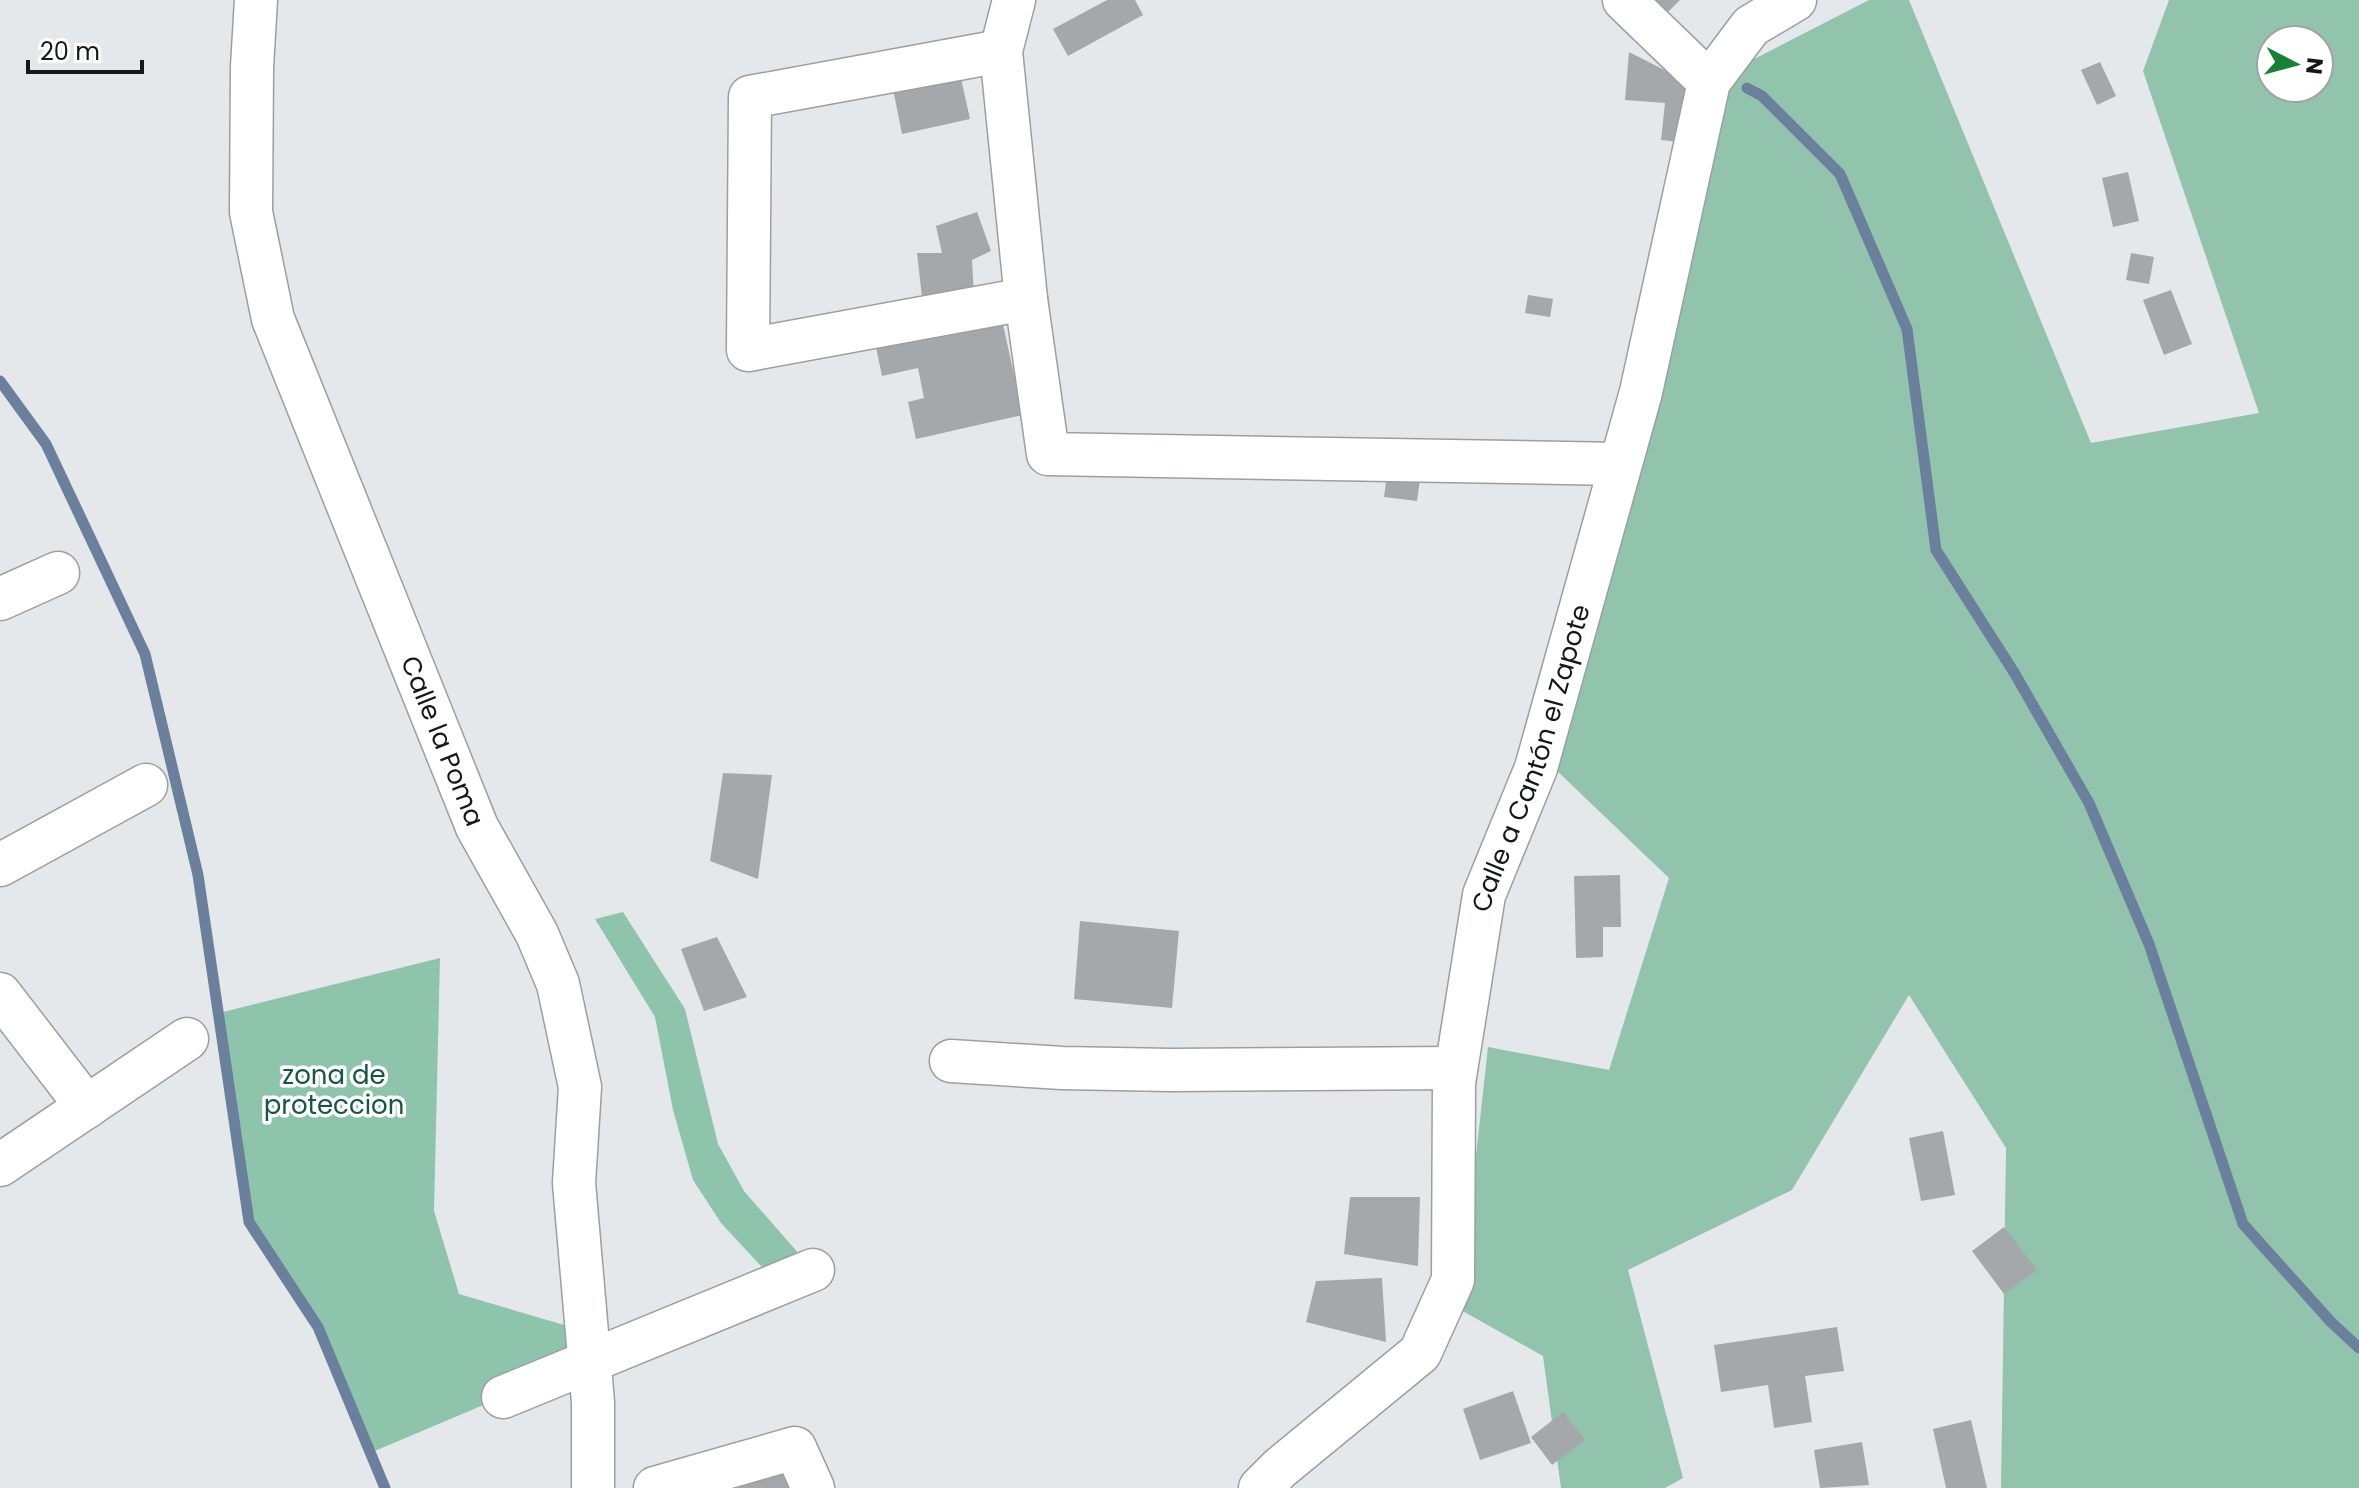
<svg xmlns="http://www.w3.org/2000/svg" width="2359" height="1488" viewBox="0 0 2359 1488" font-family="Poppins,sans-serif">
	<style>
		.green { fill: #92c3ad; fill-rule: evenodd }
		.forest { fill: #8ec4ac }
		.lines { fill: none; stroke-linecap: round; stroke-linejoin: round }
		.stream { stroke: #6a809c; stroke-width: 11 }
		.building { fill: #a5a8aa }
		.minor-casing { stroke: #9c9fa1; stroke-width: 45 }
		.minor { stroke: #fff; stroke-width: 42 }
		.labels { text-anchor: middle; stroke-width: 7; stroke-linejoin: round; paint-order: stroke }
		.street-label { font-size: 26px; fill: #161718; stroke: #fff }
		.park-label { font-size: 26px; fill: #145840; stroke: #fff }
	</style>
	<rect width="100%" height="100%" fill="#e5e8ea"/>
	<path class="green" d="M 1869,0 L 1909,0 L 2091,443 L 2259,413 L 2143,71 L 2169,0 L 2359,0 L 2359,1488 L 2001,1488 L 2006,1148 L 1909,995 L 1792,1190 L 1628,1270 L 1683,1478 L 1665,1488 L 1561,1488 L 1543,1356 L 1459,1309 L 1488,1047 L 1609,1070 L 1669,878 L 1554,768 L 1727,73 ZM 2271,40 L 2319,40 L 2319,88 L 2271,88 Z"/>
	<g class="forest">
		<path d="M 623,912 L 685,1009 L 718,1144 L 744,1191 L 813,1270 L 772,1278 L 721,1223 L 693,1180 L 673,1110 L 655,1017 L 595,919 Z"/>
		<path d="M 440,958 L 434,1211 L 459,1294 L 588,1332 L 590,1360 L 370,1453 L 318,1327 L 247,1213 L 219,1013 Z"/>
	</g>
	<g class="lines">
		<g class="stream">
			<path d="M 1747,88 L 1762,96 L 1840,174 L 1907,329 L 1936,550 L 2015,674 L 2089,803 L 2149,944 L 2243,1224 L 2331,1322 L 2359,1348"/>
			<path d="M 0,381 L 46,444 L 145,654 L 198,875 L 249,1222 L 318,1327 L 385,1488"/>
		</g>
	</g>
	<g class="building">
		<path d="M 1107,0 L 1135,0 L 1143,15 L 1068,56 L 1053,29 Z"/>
		<path d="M 1645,0 L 1680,0 L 1662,18 Z"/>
		<path d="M 1629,52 L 1686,81 L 1680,142 L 1661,140 L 1665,103 L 1625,100 Z"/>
		<path d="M 2100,62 L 2116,96 L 2097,105 L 2081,70 Z"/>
		<path d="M 960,74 L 970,119 L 902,134 L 893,89 Z"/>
		<path d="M 2128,172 L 2139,221 L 2113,227 L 2102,178 Z"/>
		<path d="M 977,212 L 991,251 L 972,260 L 974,296 L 923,306 L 917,253 L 942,253 L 936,226 Z"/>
		<path d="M 2131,253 L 2154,257 L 2149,284 L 2126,280 Z"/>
		<path d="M 2171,290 L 2192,344 L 2164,355 L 2143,300 Z"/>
		<path d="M 1528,295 L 1553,299 L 1550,317 L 1525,313 Z"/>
		<path d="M 1000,311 L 1023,415 L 916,439 L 908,402 L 924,398 L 918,368 L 882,376 L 874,338 Z"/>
		<path d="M 1388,468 L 1421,472 L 1417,501 L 1384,497 Z"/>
		<path d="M 723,773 L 772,775 L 758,879 L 710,861 Z"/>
		<path d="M 1620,875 L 1621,927 L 1603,927 L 1603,957 L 1576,958 L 1574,876 Z"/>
		<path d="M 1080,921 L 1179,931 L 1172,1008 L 1074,999 Z"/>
		<path d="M 717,937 L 747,997 L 704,1011 L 681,949 Z"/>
		<path d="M 1943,1131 L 1955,1195 L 1921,1201 L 1909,1138 Z"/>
		<path d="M 1350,1197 L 1420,1197 L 1418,1266 L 1344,1254 Z"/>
		<path d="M 2004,1227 L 2037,1270 L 2004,1294 L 1972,1251 Z"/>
		<path d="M 1382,1278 L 1386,1342 L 1306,1322 L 1316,1281 Z"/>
		<path d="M 1837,1327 L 1844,1371 L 1805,1376 L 1812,1422 L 1774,1428 L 1768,1385 L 1721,1392 L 1714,1345 Z"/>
		<path d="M 1513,1391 L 1531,1443 L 1480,1460 L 1463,1409 Z"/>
		<path d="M 1563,1412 L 1585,1440 L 1552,1465 L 1531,1437 Z"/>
		<path d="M 1971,1420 L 1987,1488 L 1946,1488 L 1933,1429 Z"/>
		<path d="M 1862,1442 L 1869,1485 L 1820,1488 L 1814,1450 Z"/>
		<path d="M 789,1465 L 800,1488 L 738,1488 L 734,1480 Z"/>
	</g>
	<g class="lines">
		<g class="minor-casing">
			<g id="minor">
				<path id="s1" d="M 256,0 L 252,67 L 251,212 L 273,319 L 477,827 L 537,934 L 558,984 L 580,1087 L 574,1183 L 593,1402 L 593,1488"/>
				<path d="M 1014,0 L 1001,51 L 1026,299 L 1048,454 L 1620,464"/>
				<path d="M 1624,0 L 1709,82"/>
				<path d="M 1001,51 L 750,97 L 748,350 L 1026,299"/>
				<path d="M 0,599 L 58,573"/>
				<path d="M 0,865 L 146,785"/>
				<path d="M 0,994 L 87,1107"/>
				<path d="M 951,1061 L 1062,1068 L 1171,1070 L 1456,1068"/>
				<path d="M 0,1165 L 187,1039"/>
				<path d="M 503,1397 L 813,1270"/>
				<path d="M 655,1488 L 795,1448 L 813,1488"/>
				<path id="s2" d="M 1260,1488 L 1280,1468 L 1420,1353 L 1453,1280 L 1454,1083 L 1484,895 L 1536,768 L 1641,392 L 1709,82 L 1751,26 L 1795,0"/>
			</g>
		</g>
		<use href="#minor" class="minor"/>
	</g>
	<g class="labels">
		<g class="street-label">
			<text dy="9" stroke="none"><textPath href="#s1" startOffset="776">Calle la Poma</textPath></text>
			<text dy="9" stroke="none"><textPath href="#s2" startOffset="822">Calle a Cantón el Zapote</textPath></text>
		</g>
		<g class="park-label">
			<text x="334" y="1084">zona de<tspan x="334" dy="30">proteccion</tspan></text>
		</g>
	</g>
	<g transform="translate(2295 64) rotate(96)"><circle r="38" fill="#ffffff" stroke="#a2a2a3" stroke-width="2"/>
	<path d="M0-6L14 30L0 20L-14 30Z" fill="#198136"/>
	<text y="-12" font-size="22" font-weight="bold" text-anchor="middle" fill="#161718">N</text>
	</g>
	<path d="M28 60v12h114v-12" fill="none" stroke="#161718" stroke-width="4"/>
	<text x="40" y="60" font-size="24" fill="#161718" stroke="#ffffff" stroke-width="6" paint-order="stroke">20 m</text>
</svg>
